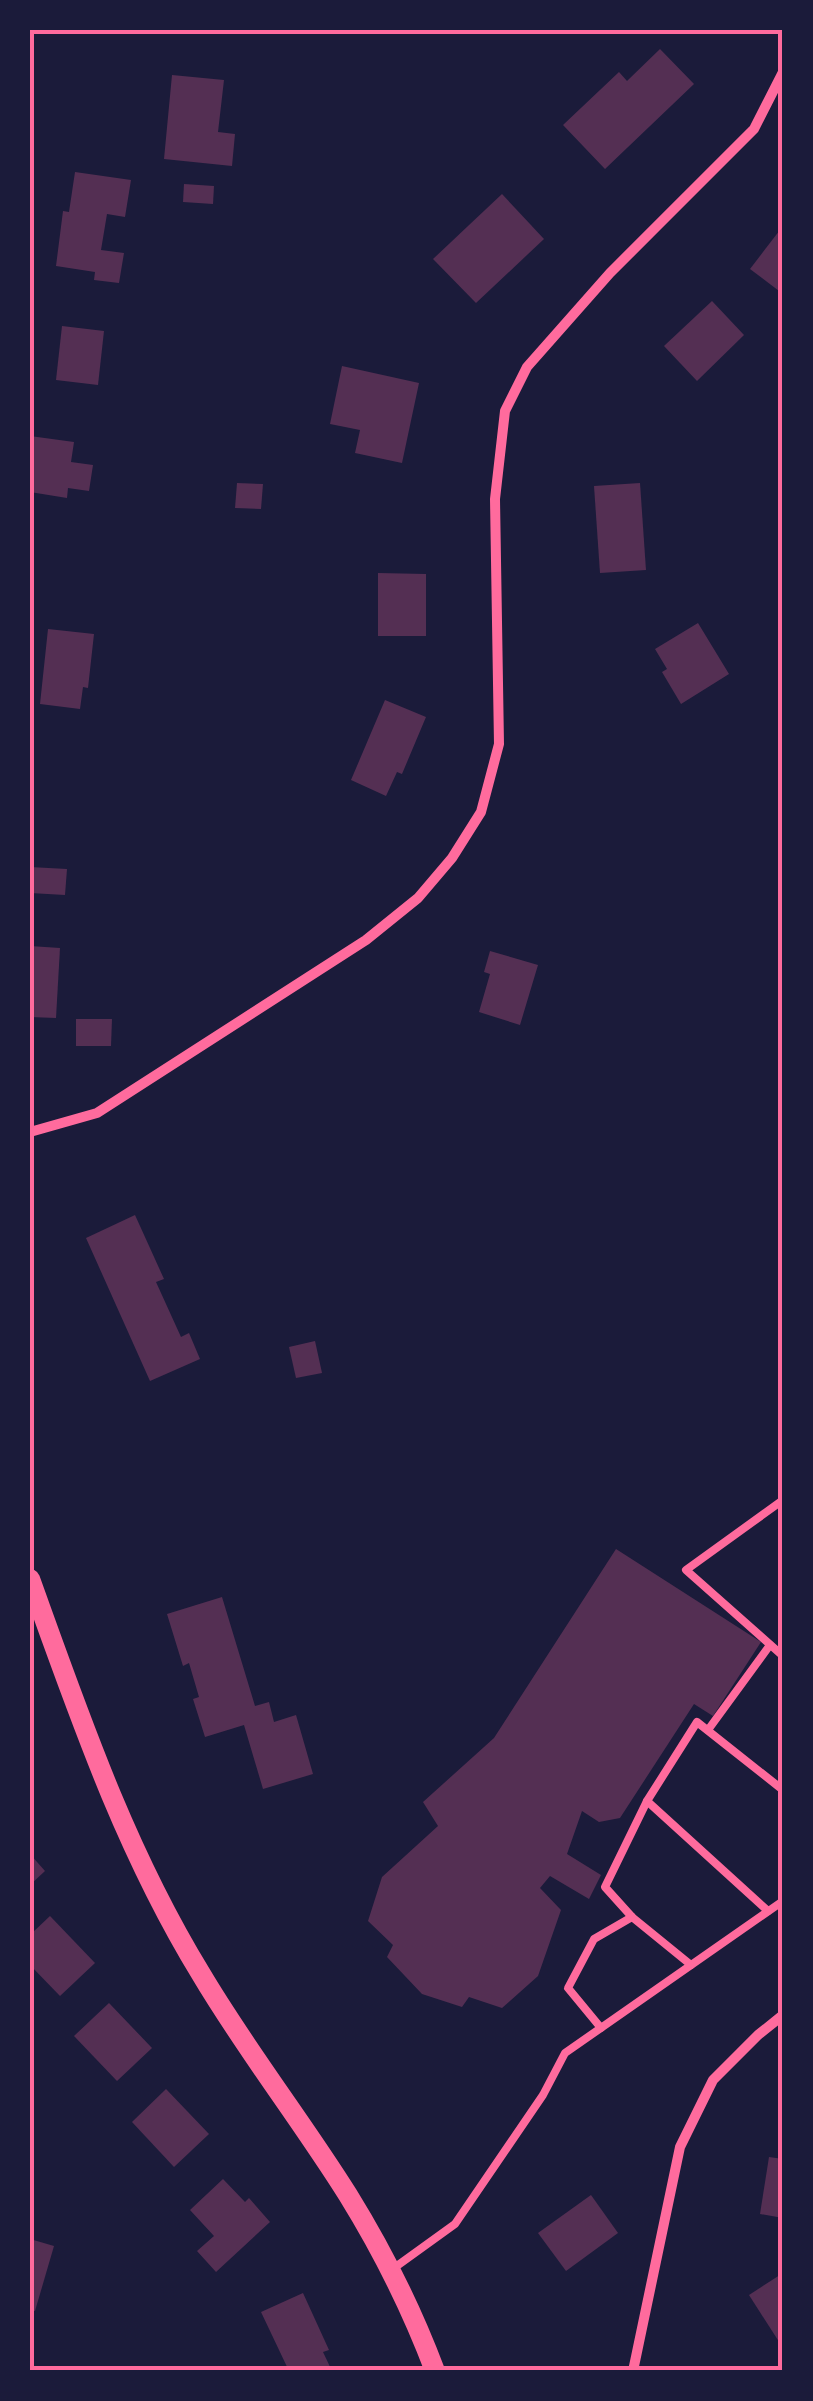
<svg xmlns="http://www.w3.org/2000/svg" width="813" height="2401" viewBox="0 0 813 2401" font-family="Quicksand,sans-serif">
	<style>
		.building { fill: #542f53 }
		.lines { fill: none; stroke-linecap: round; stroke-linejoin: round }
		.service { stroke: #ff6b9d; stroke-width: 8 }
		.minor { stroke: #ff6b9d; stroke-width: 10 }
		.secondary { stroke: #ff6b9d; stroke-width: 20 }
		.neatline { fill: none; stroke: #ff6b9d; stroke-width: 4 }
	</style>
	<rect width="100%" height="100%" fill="#1b1b3a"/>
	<g class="building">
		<path d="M 660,49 L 694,84 L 605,169 L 563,125 L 619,72 L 627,81 Z"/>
		<path d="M 172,75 L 224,80 L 218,132 L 235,134 L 232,166 L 164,159 Z"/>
		<path d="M 75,172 L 131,180 L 125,217 L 107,214 L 101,250 L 124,253 L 119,283 L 94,280 L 95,272 L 56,266 L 63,211 L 69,212 Z"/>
		<path d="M 184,184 L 214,186 L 213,204 L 183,202 Z"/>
		<path d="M 502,194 L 544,239 L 476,303 L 433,259 Z"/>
		<path d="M 783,226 L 783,294 L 750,269 Z"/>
		<path d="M 712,301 L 744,335 L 697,381 L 664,346 Z"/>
		<path d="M 62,326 L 104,331 L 98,385 L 56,380 Z"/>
		<path d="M 342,366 L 419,383 L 402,463 L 355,453 L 360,430 L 330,424 Z"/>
		<path d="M 30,436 L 74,442 L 71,462 L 93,465 L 89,491 L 68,488 L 67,498 L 30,492 Z"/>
		<path d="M 237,483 L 263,484 L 261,509 L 235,508 Z"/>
		<path d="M 640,483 L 646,570 L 600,573 L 594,486 Z"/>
		<path d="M 378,573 L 426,574 L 426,636 L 378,636 Z"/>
		<path d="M 698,623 L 729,674 L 681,704 L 662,672 L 667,669 L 655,649 Z"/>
		<path d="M 48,629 L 94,634 L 88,688 L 83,687 L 80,709 L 40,704 Z"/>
		<path d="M 385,700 L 426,717 L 402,774 L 397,772 L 386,796 L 351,780 Z"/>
		<path d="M 30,867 L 67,869 L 65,895 L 30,893 Z"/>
		<path d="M 30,946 L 60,948 L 56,1018 L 30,1017 Z"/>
		<path d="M 490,951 L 538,965 L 520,1025 L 479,1012 L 490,974 L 484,972 Z"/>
		<path d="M 76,1019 L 112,1019 L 111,1046 L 76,1046 Z"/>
		<path d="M 135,1215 L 164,1279 L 156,1282 L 181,1337 L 189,1333 L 200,1359 L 150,1381 L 86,1238 Z"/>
		<path d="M 315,1341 L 322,1373 L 296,1378 L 289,1347 Z"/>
		<path d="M 616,1549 L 761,1642 L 713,1716 L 694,1704 L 620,1818 L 599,1822 L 582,1811 L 567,1854 L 601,1875 L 589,1899 L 550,1876 L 540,1888 L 561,1910 L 538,1976 L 502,2008 L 469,1997 L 462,2007 L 422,1994 L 387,1957 L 393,1945 L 368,1921 L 382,1877 L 438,1826 L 423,1802 L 494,1738 Z"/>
		<path d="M 222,1597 L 255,1706 L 269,1702 L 274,1722 L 296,1715 L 313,1774 L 263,1789 L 244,1725 L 205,1737 L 193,1699 L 199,1697 L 189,1663 L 183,1666 L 167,1614 Z"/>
		<path d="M 30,1854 L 45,1871 L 30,1885 Z"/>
		<path d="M 50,1916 L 95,1963 L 60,1996 L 30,1965 L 30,1935 Z"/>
		<path d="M 109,2003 L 152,2048 L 117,2081 L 74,2036 Z"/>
		<path d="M 166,2089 L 209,2134 L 174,2167 L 132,2122 Z"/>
		<path d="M 769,2157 L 783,2159 L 783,2218 L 760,2214 Z"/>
		<path d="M 223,2179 L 245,2202 L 249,2198 L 270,2222 L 216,2272 L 197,2251 L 214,2236 L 190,2210 Z"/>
		<path d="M 591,2195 L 618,2233 L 566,2271 L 538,2233 Z"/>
		<path d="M 30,2239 L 54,2246 L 35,2311 L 30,2310 Z"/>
		<path d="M 783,2273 L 783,2348 L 749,2295 Z"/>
		<path d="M 303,2293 L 329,2350 L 323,2352 L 332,2371 L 289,2371 L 261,2312 Z"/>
	</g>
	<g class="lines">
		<g class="service">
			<path d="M 783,1500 L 686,1570 L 783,1656"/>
			<path d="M 708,1730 L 770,1645"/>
			<path d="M 647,1801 L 768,1911"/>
			<path d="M 691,1965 L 632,1917 L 605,1887 L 647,1801 L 697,1722 L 783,1790"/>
			<path d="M 601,2028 L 568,1988 L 594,1939 L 632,1917"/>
			<path d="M 394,2268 L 455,2224 L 543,2095 L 565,2053 L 783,1901"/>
		</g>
		<g class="minor">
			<path d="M 30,1132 L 97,1113 L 366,940 L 418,898 L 452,858 L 481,812 L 499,744 L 495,499 L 505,411 L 527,367 L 610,273 L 754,129 L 783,72"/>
			<path d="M 633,2371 L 680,2147 L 713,2080 L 758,2035 L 783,2015"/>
		</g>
		<path class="secondary" d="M 30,1579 C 79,1715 125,1850 201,1974 C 246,2050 301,2120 348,2195 C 382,2250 412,2310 435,2371"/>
	</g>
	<rect width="813" height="2401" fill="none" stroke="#1b1b3a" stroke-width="65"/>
	<rect x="32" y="32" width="748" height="2336" class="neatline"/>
</svg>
